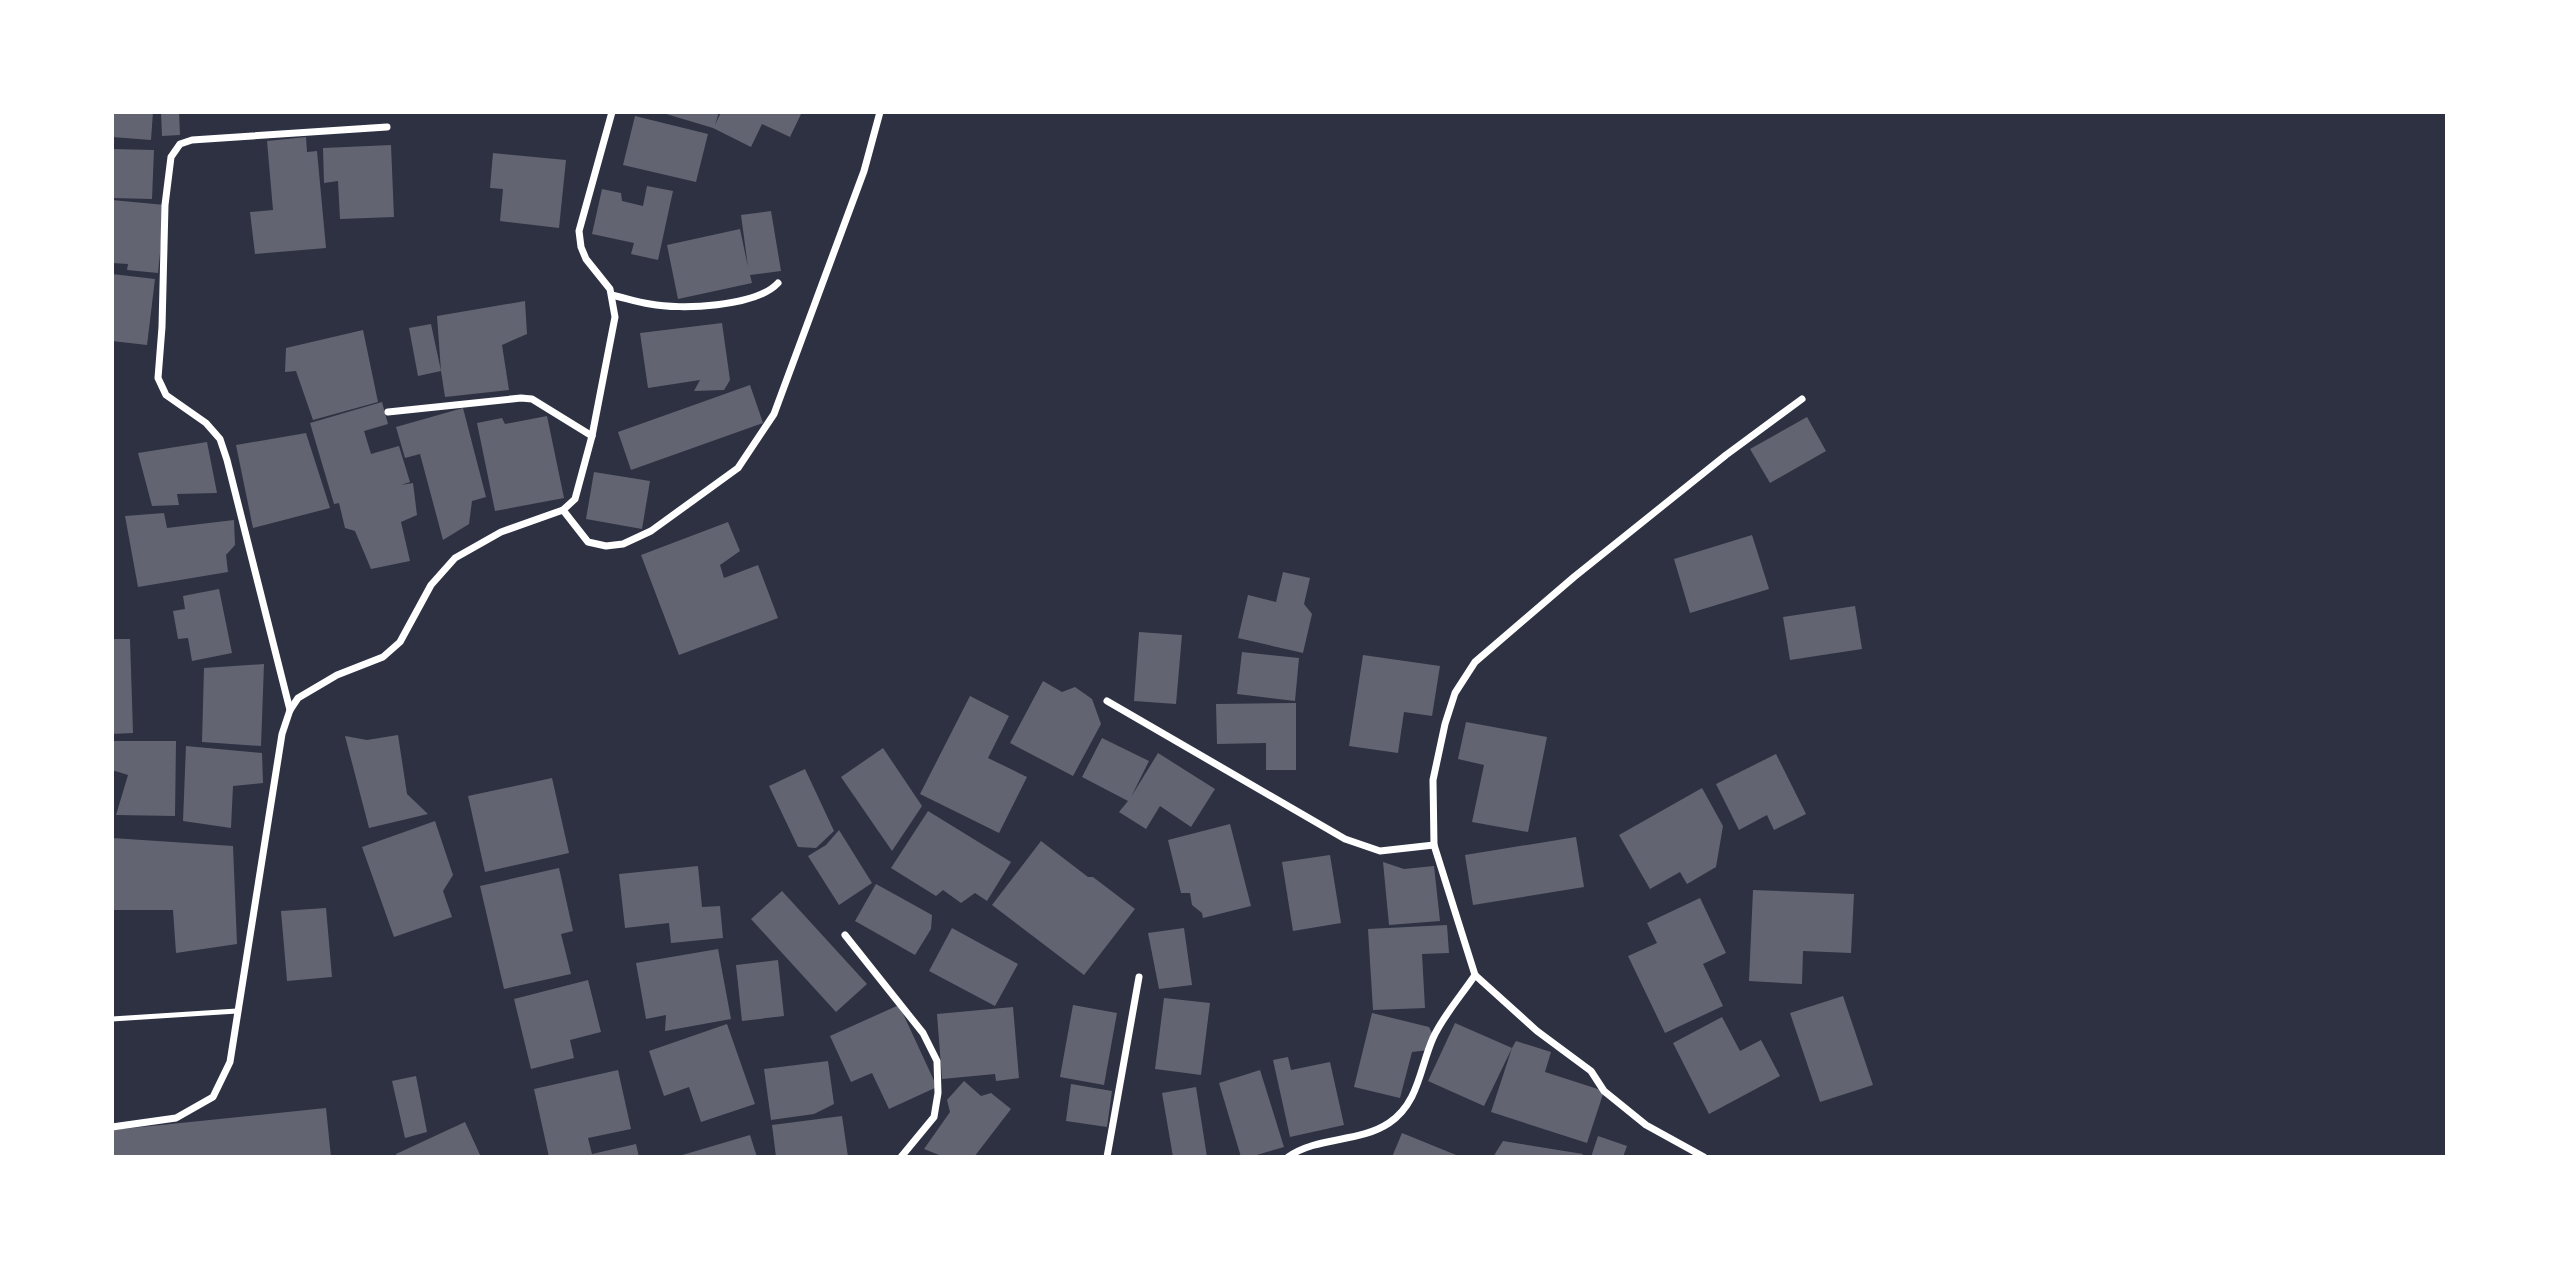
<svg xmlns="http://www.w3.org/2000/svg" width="2559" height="1269" viewBox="0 0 2559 1269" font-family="'Titillium Web',sans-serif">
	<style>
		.building { fill: #626471 }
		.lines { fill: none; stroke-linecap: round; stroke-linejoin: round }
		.service { stroke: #fff; stroke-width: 5 }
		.minor { stroke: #fff; stroke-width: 7 }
	</style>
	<rect width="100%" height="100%" fill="#2d3142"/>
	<g class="building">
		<path d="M 112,112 L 153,112 L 151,140 L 112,137 Z"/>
		<path d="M 161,112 L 179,112 L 180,135 L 162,136 Z"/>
		<path d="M 719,112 L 715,125 L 721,112 L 802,112 L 790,137 L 762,124 L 751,147 L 713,128 L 663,113 Z"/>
		<path d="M 635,116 L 708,134 L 696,182 L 623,165 Z"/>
		<path d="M 306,137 L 307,152 L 317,151 L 326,248 L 255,254 L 250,212 L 273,210 L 267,141 Z"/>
		<path d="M 391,145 L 394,217 L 340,219 L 338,181 L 324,183 L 323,148 Z"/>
		<path d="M 112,149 L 154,150 L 152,199 L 112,198 Z"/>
		<path d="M 493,153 L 566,160 L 559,228 L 500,221 L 503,189 L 490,188 Z"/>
		<path d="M 647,186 L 673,191 L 658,260 L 631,254 L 634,243 L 592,234 L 602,189 L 621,193 L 622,201 L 643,206 Z"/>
		<path d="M 112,200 L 165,205 L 158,273 L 127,270 L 128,264 L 112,263 Z"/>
		<path d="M 771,211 L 781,271 L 750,275 L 752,283 L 678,299 L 667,245 L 740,229 L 748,267 L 741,215 Z"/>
		<path d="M 112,274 L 155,279 L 147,345 L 112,341 Z"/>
		<path d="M 525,301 L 527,334 L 502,345 L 509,390 L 445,397 L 441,371 L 418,376 L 409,328 L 431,324 L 441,371 L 437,316 Z"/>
		<path d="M 722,323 L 730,380 L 724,390 L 694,391 L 700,380 L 648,388 L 640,333 Z"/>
		<path d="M 363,330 L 378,402 L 313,420 L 296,371 L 285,372 L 286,348 Z"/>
		<path d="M 750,385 L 763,423 L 631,470 L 618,432 Z"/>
		<path d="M 382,402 L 388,424 L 364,431 L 371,454 L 399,446 L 410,482 L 401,485 L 413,483 L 417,515 L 401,522 L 410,561 L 371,569 L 355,531 L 345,528 L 339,503 L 334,504 L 310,423 Z"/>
		<path d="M 463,408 L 486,497 L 472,501 L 469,524 L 443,540 L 420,454 L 405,458 L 396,427 Z"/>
		<path d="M 547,416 L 564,498 L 495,511 L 477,423 L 502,418 L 505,424 Z"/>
		<path d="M 1807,417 L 1826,451 L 1770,483 L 1750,449 Z"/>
		<path d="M 306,433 L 330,508 L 253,528 L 236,445 Z"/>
		<path d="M 207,442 L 217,493 L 177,494 L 179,505 L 152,506 L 138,453 Z"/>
		<path d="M 594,472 L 650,481 L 642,529 L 586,519 Z"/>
		<path d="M 164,513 L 167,528 L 234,520 L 235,545 L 226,555 L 228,572 L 138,587 L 125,516 Z"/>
		<path d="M 728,522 L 740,551 L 720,565 L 724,578 L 758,565 L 778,618 L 679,655 L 641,555 Z"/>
		<path d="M 1752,535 L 1769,589 L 1690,613 L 1674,559 Z"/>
		<path d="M 1283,572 L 1310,578 L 1304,604 L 1312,614 L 1303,653 L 1238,638 L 1248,595 L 1276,602 Z"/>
		<path d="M 219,589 L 232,653 L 192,661 L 188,638 L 178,639 L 173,611 L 185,609 L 183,596 Z"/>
		<path d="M 1855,606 L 1862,649 L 1790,660 L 1783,617 Z"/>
		<path d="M 1139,632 L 1182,635 L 1176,704 L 1134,701 Z"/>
		<path d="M 112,639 L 130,639 L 133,733 L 112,734 Z"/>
		<path d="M 1242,652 L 1299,658 L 1295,701 L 1237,694 Z"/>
		<path d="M 1363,655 L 1440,666 L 1432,716 L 1404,712 L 1398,753 L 1349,746 Z"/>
		<path d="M 264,664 L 261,746 L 202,742 L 204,668 Z"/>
		<path d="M 1043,681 L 1062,692 L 1075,687 L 1092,699 L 1101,724 L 1073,776 L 1010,743 Z"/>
		<path d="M 970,696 L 1009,716 L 988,758 L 1027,777 L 999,833 L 920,794 Z"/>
		<path d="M 1296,703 L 1296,770 L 1266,770 L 1266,743 L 1217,744 L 1216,704 Z"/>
		<path d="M 1466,722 L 1547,737 L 1528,832 L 1472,822 L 1484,765 L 1458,759 Z"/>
		<path d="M 398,735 L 407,794 L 428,814 L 369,828 L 345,736 L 367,740 Z"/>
		<path d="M 1102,738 L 1149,761 L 1131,797 L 1158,753 L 1215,789 L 1191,827 L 1160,806 L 1146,829 L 1119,812 L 1128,801 L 1082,777 Z"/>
		<path d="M 112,741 L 176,741 L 175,816 L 116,815 L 128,775 L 112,770 Z"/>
		<path d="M 186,746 L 262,753 L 263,783 L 233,786 L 231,828 L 183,821 Z"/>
		<path d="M 883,748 L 922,806 L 892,851 L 841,777 Z"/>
		<path d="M 1776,754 L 1806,814 L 1774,830 L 1767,815 L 1739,830 L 1716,784 Z"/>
		<path d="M 805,769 L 834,831 L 816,848 L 798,847 L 769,786 Z"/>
		<path d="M 552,778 L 569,853 L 485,872 L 468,796 Z"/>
		<path d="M 1702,788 L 1723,826 L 1716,867 L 1687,884 L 1680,872 L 1650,889 L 1619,835 Z"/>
		<path d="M 928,811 L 1011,862 L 987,901 L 975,893 L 961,903 L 943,890 L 936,896 L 891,868 Z"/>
		<path d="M 435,821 L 453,875 L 443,891 L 452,917 L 394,937 L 362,847 Z"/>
		<path d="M 1230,824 L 1251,906 L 1203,918 L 1202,913 L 1192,905 L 1190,893 L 1181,893 L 1168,840 Z"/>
		<path d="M 839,830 L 872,883 L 839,905 L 808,856 L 826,845 Z"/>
		<path d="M 1576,837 L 1584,887 L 1473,905 L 1465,855 Z"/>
		<path d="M 112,838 L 233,846 L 237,944 L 176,953 L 173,910 L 112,910 Z"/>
		<path d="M 1041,841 L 1088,877 L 1093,877 L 1135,909 L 1084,975 L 992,905 Z"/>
		<path d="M 1330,855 L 1341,923 L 1293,931 L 1282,862 Z"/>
		<path d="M 1383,862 L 1404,869 L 1434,866 L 1440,921 L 1389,925 Z"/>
		<path d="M 698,866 L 702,907 L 720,906 L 723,938 L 671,943 L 669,923 L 625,928 L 619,874 Z"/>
		<path d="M 559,868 L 573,931 L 561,934 L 571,974 L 504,989 L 480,886 Z"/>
		<path d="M 876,884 L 932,915 L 931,929 L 915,955 L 855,921 Z"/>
		<path d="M 1753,890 L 1854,894 L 1851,953 L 1803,951 L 1802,984 L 1749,981 Z"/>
		<path d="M 782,891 L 867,984 L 836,1012 L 751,919 Z"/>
		<path d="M 1700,898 L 1726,953 L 1703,964 L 1723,1006 L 1665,1033 L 1628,956 L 1657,943 L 1647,923 Z"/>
		<path d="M 326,908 L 332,977 L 287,981 L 281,911 Z"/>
		<path d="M 1447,925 L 1449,953 L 1422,954 L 1425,1008 L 1373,1010 L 1368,929 Z"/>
		<path d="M 952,928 L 1018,964 L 995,1006 L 929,971 Z"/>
		<path d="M 1184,928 L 1192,985 L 1159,989 L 1148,933 Z"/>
		<path d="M 718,949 L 731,1019 L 665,1031 L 666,1015 L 646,1019 L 636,963 Z"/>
		<path d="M 778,960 L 784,1016 L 742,1021 L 736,965 Z"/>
		<path d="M 588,980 L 601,1032 L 570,1040 L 574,1058 L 531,1069 L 514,999 Z"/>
		<path d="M 1843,996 L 1873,1085 L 1820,1102 L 1790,1013 Z"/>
		<path d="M 1164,998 L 1210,1003 L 1201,1075 L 1155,1069 Z"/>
		<path d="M 899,1005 L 937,1087 L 889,1109 L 872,1073 L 851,1082 L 830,1036 Z"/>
		<path d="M 1073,1005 L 1117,1013 L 1104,1085 L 1060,1077 Z"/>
		<path d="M 1013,1007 L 1019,1078 L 996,1081 L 995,1074 L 942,1079 L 937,1014 Z"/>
		<path d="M 1372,1013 L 1429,1027 L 1434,1037 L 1429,1050 L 1412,1052 L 1400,1098 L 1354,1087 Z"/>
		<path d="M 1722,1017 L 1740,1051 L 1761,1040 L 1780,1076 L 1709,1114 L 1673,1043 Z"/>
		<path d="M 1455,1023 L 1512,1048 L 1484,1106 L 1428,1081 Z"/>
		<path d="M 727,1024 L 755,1104 L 701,1122 L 689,1087 L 664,1096 L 649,1051 Z"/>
		<path d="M 1516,1041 L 1551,1052 L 1545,1072 L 1604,1091 L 1587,1143 L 1491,1112 L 1512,1048 Z"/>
		<path d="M 1288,1057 L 1291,1070 L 1330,1062 L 1344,1125 L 1290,1137 L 1273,1060 Z"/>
		<path d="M 828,1061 L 834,1104 L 814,1114 L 771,1120 L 764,1069 Z"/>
		<path d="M 618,1070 L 631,1129 L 588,1138 L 592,1154 L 636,1144 L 639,1157 L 549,1157 L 534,1089 Z"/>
		<path d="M 1260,1070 L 1284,1147 L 1250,1157 L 1241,1157 L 1219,1083 Z"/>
		<path d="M 416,1076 L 427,1132 L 405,1138 L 392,1081 Z"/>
		<path d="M 964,1081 L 981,1096 L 991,1093 L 1011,1109 L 974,1157 L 944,1157 L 924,1149 L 950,1112 L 947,1100 Z"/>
		<path d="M 1071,1084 L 1112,1091 L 1107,1127 L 1066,1121 Z"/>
		<path d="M 1196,1087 L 1207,1157 L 1173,1157 L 1162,1093 Z"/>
		<path d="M 326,1108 L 331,1157 L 112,1157 L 112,1130 Z"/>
		<path d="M 842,1116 L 848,1157 L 776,1157 L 772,1125 Z"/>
		<path d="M 465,1122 L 481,1157 L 397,1157 L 396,1154 Z"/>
		<path d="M 1402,1133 L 1461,1157 L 1392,1157 Z"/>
		<path d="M 750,1135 L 757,1157 L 679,1157 L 679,1156 Z"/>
		<path d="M 1598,1136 L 1627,1146 L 1623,1157 L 1591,1157 Z"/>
		<path d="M 1503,1141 L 1583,1154 L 1582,1157 L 1493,1157 Z"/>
	</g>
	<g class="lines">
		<path class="service" d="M 112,1019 L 237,1011"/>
		<g class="minor">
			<path d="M 612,295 C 625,298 638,302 650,304 C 680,310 756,307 778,283"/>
			<path d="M 388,412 L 521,398 L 532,399 L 592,436"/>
			<path d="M 563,510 L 588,542 L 606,546 L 623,544 L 651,531 L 738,468 L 774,414 L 864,171 L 880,112"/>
			<path d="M 1107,701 L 1345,839 L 1380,851 L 1434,845"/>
			<path d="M 290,710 L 227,460 L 220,439 L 206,423 L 166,395 L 158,378 L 162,327 L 165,205 L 171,157 L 180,144 L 192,140 L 387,127"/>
			<path d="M 845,935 L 923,1033 L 937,1061 L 938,1093 L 934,1117 L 901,1157"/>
			<path d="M 112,1127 L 176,1118 L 213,1097 L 230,1062 L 282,734 L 290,710 L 298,698 L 337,675 L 383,657 L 400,642 L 431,585 L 455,558 L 501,532 L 563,510 L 575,499 L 592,436 L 615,317 L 610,289 L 586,259 L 581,247 L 579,231 L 612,112"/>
			<path d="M 1107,1157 L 1139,977"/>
			<path d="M 1288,1157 C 1318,1136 1359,1143 1389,1123 C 1419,1103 1420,1067 1433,1038 C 1443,1016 1461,996 1475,975"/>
			<path d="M 1704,1157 L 1646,1125 L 1604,1091 L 1591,1071 L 1537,1031 L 1475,975 L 1434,845 L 1433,780 L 1445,724 L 1455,693 L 1475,662 L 1574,577 L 1726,455 L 1802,399"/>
		</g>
	</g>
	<rect width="2559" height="1269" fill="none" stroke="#ffffff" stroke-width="228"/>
</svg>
